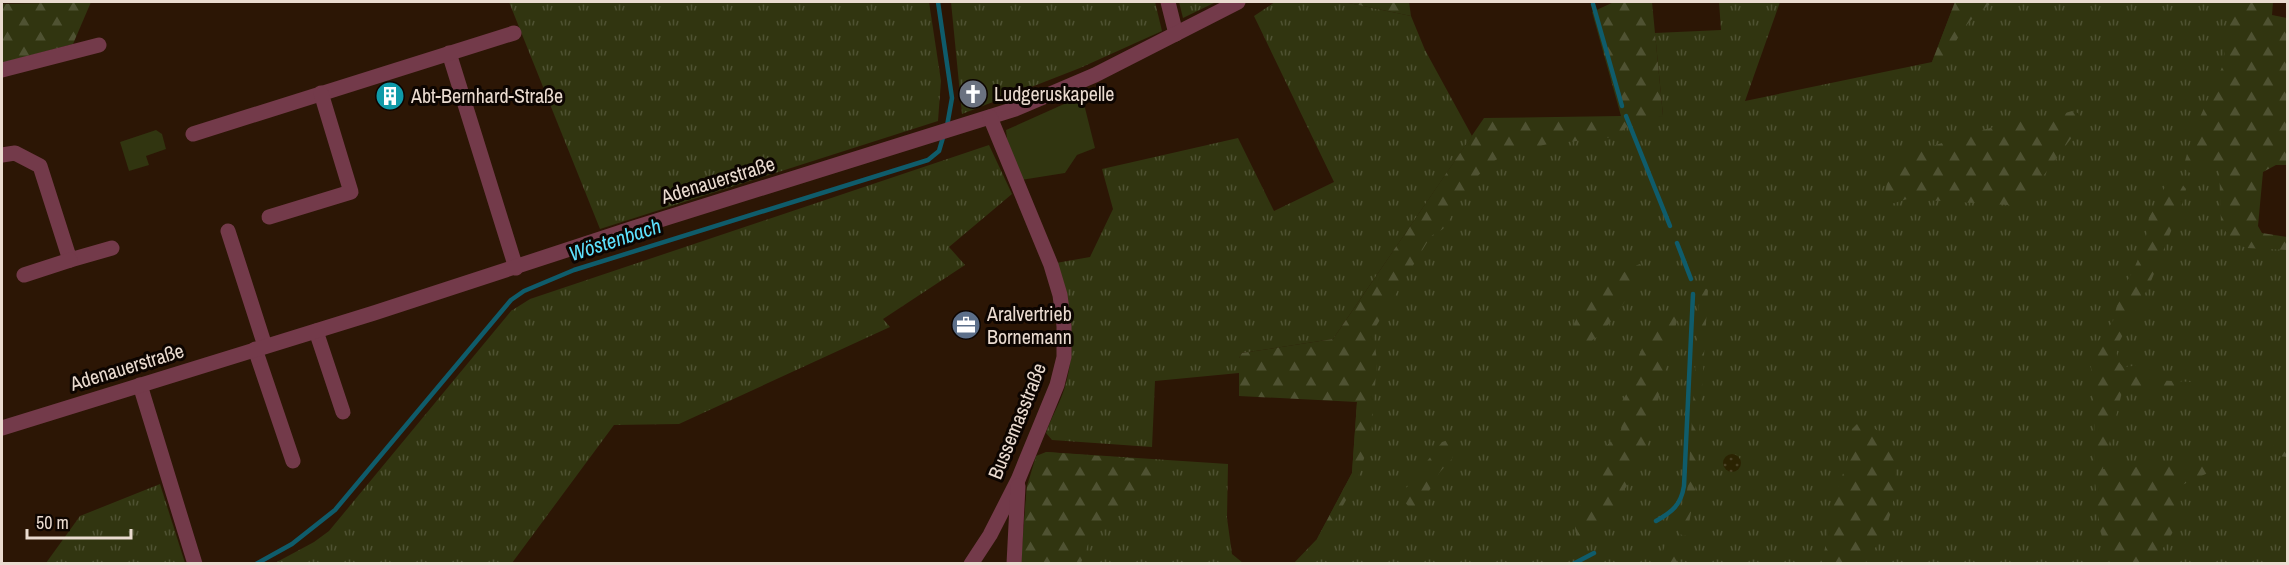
<svg xmlns="http://www.w3.org/2000/svg" width="2289" height="565" viewBox="0 0 2289 565" font-family="'Archivo Narrow',sans-serif">
	<style>
		.grass { fill: url(#grass-tufts) }
		.forest { fill: url(#forest-firs) }
		.sand { fill: url(#sand-dots) }
		.green { fill: #313510 }
		.lines { fill: none; stroke-linecap: round; stroke-linejoin: round }
		.stream { stroke: #0f5c6b; stroke-width: 4.5 }
		.street { stroke: #733a4a; stroke-width: 15 }
		.labels { text-anchor: middle; stroke-width: 6; stroke-linejoin: round; paint-order: stroke }
		.poi-label { font-size: 20px; fill: #eadbd0; stroke: #0d0501; text-anchor: start }
		.street-label { font-size: 20px; fill: #eadbd0; stroke: #0d0501 }
		.water-label { font-size: 21px; font-style: italic; fill: #5de1fd; stroke: #0d0501 }
	</style>
	<defs>
		<pattern id="grass-tufts" width="24" height="20" patternUnits="userSpaceOnUse" patternTransform="scale(1.5)"><rect width="24" height="20" fill="#313510"/><path d="M3 7l-1-3M5 7V3M7 7l1-3M15 17l-1-3M17 17v-4M19 17l1-3" fill="none" stroke="#4f5232"/></pattern>
		<pattern id="forest-firs" width="22" height="20" patternUnits="userSpaceOnUse" patternTransform="scale(1.5)"><rect width="22" height="20" fill="#313510"/><path d="M5 1l3.5 6h-7zM16 11l3.5 6h-7z" fill="#4f5232"/></pattern>
		<pattern id="sand-dots" width="8" height="8" patternUnits="userSpaceOnUse" patternTransform="scale(1.5)"><rect width="8" height="8" fill="#2b2302"/><path d="M2 2h.1M6 6h.1" fill="none" stroke="#4a4226" stroke-width="1.8" stroke-linecap="round"/></pattern>
	</defs>
	<rect width="100%" height="100%" fill="#2c1605"/>
	<g class="grass">
		<path d="M 509,2 L 929,2 L 941,81 L 938,121 L 600,229 Z"/>
		<path d="M 951,2 L 1155,2 L 1162,31 L 1080,68 L 962,114 Z"/>
		<path d="M 1179,2 L 1216,2 L 1183,18 Z"/>
		<path d="M 1275,2 L 1344,2 L 1411,16 L 1425,50 L 1472,136 L 1333,339 L 1242,353 L 1239,358 L 1239,373 L 1155,381 L 1152,447 L 1052,440 L 1046,433 C 1051,418 1059,405 1064,390 C 1078,346 1071,306 1056,263 L 1090,257 L 1113,209 L 1102,169 L 1238,138 L 1274,211 L 1334,182 L 1254,16 Z"/>
		<path d="M 1719,2 L 1780,2 L 1745,101 L 1932,62 L 1955,2 L 2252,2 L 2230,226 L 2287,244 L 2287,563 L 1293,564 L 1317,539 L 1352,473 L 1357,402 L 1349,356 L 1488,125 L 1663,116 L 1655,33 L 1721,30 Z"/>
		<path d="M 989,145 L 1012,194 L 949,247 L 965,265 L 883,319 L 890,327 L 679,424 L 614,425 L 512,563 L 275,563 L 314,542 L 329,531 L 511,311 L 530,299 Z"/>
		<path d="M 1046,452 L 1228,464 L 1227,518 L 1232,554 L 1243,563 L 1021,564 L 1027,486 Z"/>
		<path d="M 160,484 L 185,563 L 46,563 L 80,516 Z"/>
	</g>
	<g class="forest">
		<path d="M 91,2 L 73,44 L 2,63 L 2,4 Z"/>
		<path d="M 1344,2 L 1409,2 L 1411,16 Z"/>
		<path d="M 1614,2 L 1652,2 L 1663,116 L 1633,122 L 1615,137 L 1548,144 L 1506,154 L 1489,164 L 1476,178 L 1454,207 L 1451,217 L 1443,229 L 1431,236 L 1375,328 L 1374,338 L 1377,361 L 1371,437 L 1357,480 L 1323,542 L 1320,543 L 1317,539 L 1352,473 L 1357,402 L 1239,396 L 1239,358 L 1242,353 L 1333,339 L 1484,118 L 1621,116 L 1592,12 Z"/>
		<path d="M 1955,2 L 1993,2 C 1968,20 1961,29 1948,58 L 1932,62 Z"/>
		<path d="M 2231,2 L 2273,2 L 2272,15 L 2287,18 L 2287,165 L 2276,165 L 2263,172 L 2258,226 L 2262,233 L 2287,237 L 2287,250 L 2247,248 L 2233,243 L 2221,224 L 2219,165 L 2204,161 L 2196,174 L 2193,175 L 2183,168 L 2193,133 L 2223,65 Z"/>
		<path d="M 2072,111 L 2078,113 L 2082,121 L 2081,125 L 2038,183 L 2030,201 L 2025,206 L 1907,199 L 1882,207 L 1890,168 L 1893,163 L 1908,154 L 1979,131 L 2029,118 L 2052,117 Z"/>
		<path d="M 2178,179 L 2186,189 L 2184,199 L 2149,286 L 2117,346 C 2116,354 2117,362 2124,367 L 2141,365 L 2153,380 L 2192,382 L 2195,386 L 2192,388 L 2123,388 L 2103,469 L 2207,463 L 2212,468 L 2210,472 L 2182,485 C 2174,498 2184,501 2181,512 C 2177,530 2162,548 2154,563 L 2110,563 L 2100,530 L 2094,471 L 2095,421 L 2090,353 L 2113,321 L 2120,293 L 2133,271 L 2145,243 L 2149,217 L 2167,183 L 2171,180 Z"/>
		<path d="M 1640,264 L 1643,269 C 1633,288 1601,349 1576,346 C 1554,323 1620,270 1640,264 Z"/>
		<path d="M 1702,288 L 1707,289 L 1708,291 L 1696,484 L 1687,535 L 1684,536 L 1680,534 L 1672,520 C 1681,504 1685,506 1688,484 L 1700,290 Z"/>
		<path d="M 1673,306 L 1678,309 L 1678,316 L 1644,460 L 1597,531 L 1585,540 L 1580,541 C 1575,534 1575,530 1575,522 C 1575,499 1590,504 1600,488 L 1597,461 L 1603,450 L 1621,430 L 1622,419 L 1621,403 L 1638,375 L 1639,355 L 1654,323 Z"/>
		<path d="M 1857,424 C 1907,427 1898,495 1886,528 C 1881,541 1872,552 1865,563 L 1822,563 L 1836,492 L 1847,463 L 1852,429 Z"/>
		<path d="M 2279,438 L 2287,438 L 2287,457 L 2279,456 L 2273,449 L 2274,441 Z"/>
		<path d="M 1451,439 L 1457,445 L 1452,459 L 1439,473 L 1423,502 L 1417,506 L 1408,506 L 1402,498 L 1404,491 L 1442,442 Z"/>
		<path d="M 1046,452 L 1154,460 L 1158,465 L 1157,471 L 1094,528 L 1081,563 L 1021,564 L 1027,486 L 1036,456 Z"/>
		<path d="M 1669,541 L 1676,542 L 1680,547 L 1677,563 L 1659,563 L 1664,548 Z"/>
	</g>
	<circle class="sand" cx="1732" cy="463" r="9"/>
	<g class="green">
		<path d="M 1082,96 L 1095,148 L 1077,155 L 1065,173 L 1021,180 L 1008,148 L 1006,130 Z"/>
		<path d="M 156,130 L 162,134 L 166,149 L 146,156 L 149,165 L 129,171 L 120,142 Z"/>
	</g>
	<g class="lines">
		<g class="stream">
			<path d="M 938,2 L 952,98 L 947,126"/>
			<path d="M 1593,4 L 1622,106"/>
			<path d="M 1626,116 L 1670,226"/>
			<path d="M 1677,243 L 1691,279"/>
			<path d="M 1656,521 C 1672,512 1681,505 1684,486 L 1693,294"/>
			<path d="M 256,564 L 292,544 L 335,510 L 511,300 L 524,291 L 574,270 L 928,160 L 939,151 L 944,134"/>
			<path d="M 1573,564 L 1594,553"/>
		</g>
		<g class="street">
			<path d="M 1168,2 L 1176,34"/>
			<path d="M 449,53 L 516,268"/>
			<path d="M 2,70 L 99,45"/>
			<path d="M 193,134 L 514,33"/>
			<path d="M 2,155 L 15,153 L 40,166 L 70,260 L 112,248"/>
			<path d="M 269,217 L 351,192 L 321,93"/>
			<path d="M 228,231 L 265,346"/>
			<path d="M 24,275 L 70,260"/>
			<path d="M 316,331 L 343,412"/>
			<path d="M 255,349 L 293,461"/>
			<path d="M 140,385 L 195,564"/>
			<path d="M 2,428 L 374,313 L 634,228 L 1015,109 L 1095,75 L 1238,2"/>
			<path d="M 971,564 L 990,535 L 1018,480 L 1057,385 L 1064,357 L 1064,326 L 1060,295 L 1051,265 L 990,117"/>
			<path d="M 1014,564 L 1018,486"/>
		</g>
	</g>
	<defs>
		<g id="church-disc" transform="scale(1.5)"><circle r="9.5" fill="#6b7280" stroke="#0d0501"/><path d="M-1.2-6h2.4v3.5h3.3v2.4h-3.3V6h-2.4V-.1h-3.3v-2.4h3.3Z" fill="#fff"/></g>
		<g id="building-disc" transform="scale(1.5)"><circle r="9.5" fill="#0f9aa8" stroke="#0d0501"/><path d="M-4-6H4V6H1V3H-1V6H-4ZM-2.5-4.3h1.7v1.8h-1.7ZM.8-4.3h1.7v1.8H.8ZM-2.5-1h1.7V.8h-1.7ZM.8-1h1.7V.8H.8Z" fill="#fff"/></g>
		<g id="office-disc" transform="scale(1.5)"><circle r="9.5" fill="#5c6f8a" stroke="#0d0501"/><path d="M-6-3h4V-5.5h4V-3h4V5H-6ZM-1-4.5V-3h2v-1.5ZM-6 0V1H6V0Z" fill="#fff"/></g>
	</defs>
	<g fill-rule="evenodd">
		<use href="#church-disc" x="973" y="94"/>
		<use href="#building-disc" x="390" y="96"/>
		<use href="#office-disc" x="966" y="325"/>
	</g>
	<g class="labels">
		<g class="poi-label">
			<text x="994" y="101">Ludgeruskapelle</text>
			<text x="411" y="103">Abt-Bernhard-Straße</text>
			<text x="987" y="321">Aralvertrieb<tspan x="987" dy="23">Bornemann</tspan></text>
		</g>
		<g class="street-label">
			<text transform="translate(718 180) rotate(-17)" y="7">Adenauerstraße</text>
			<text transform="translate(127 367) rotate(-17)" y="7">Adenauerstraße</text>
			<text transform="translate(1017 421) rotate(-68)" y="7">Bussemasstraße</text>
		</g>
		<g class="water-label">
			<text transform="translate(615 240) rotate(-18)" y="7">Wöstenbach</text>
		</g>
	</g>
	<rect width="2289" height="565" fill="none" stroke="#eadbd0" stroke-width="6"/>
	<path d="M27 529v9h104v-9" fill="none" stroke="#eadbd0" stroke-width="3"/>
	<text x="36" y="529" font-size="18" fill="#eadbd0" stroke="#0d0501" stroke-width="4.5" paint-order="stroke">50 m</text>
</svg>
